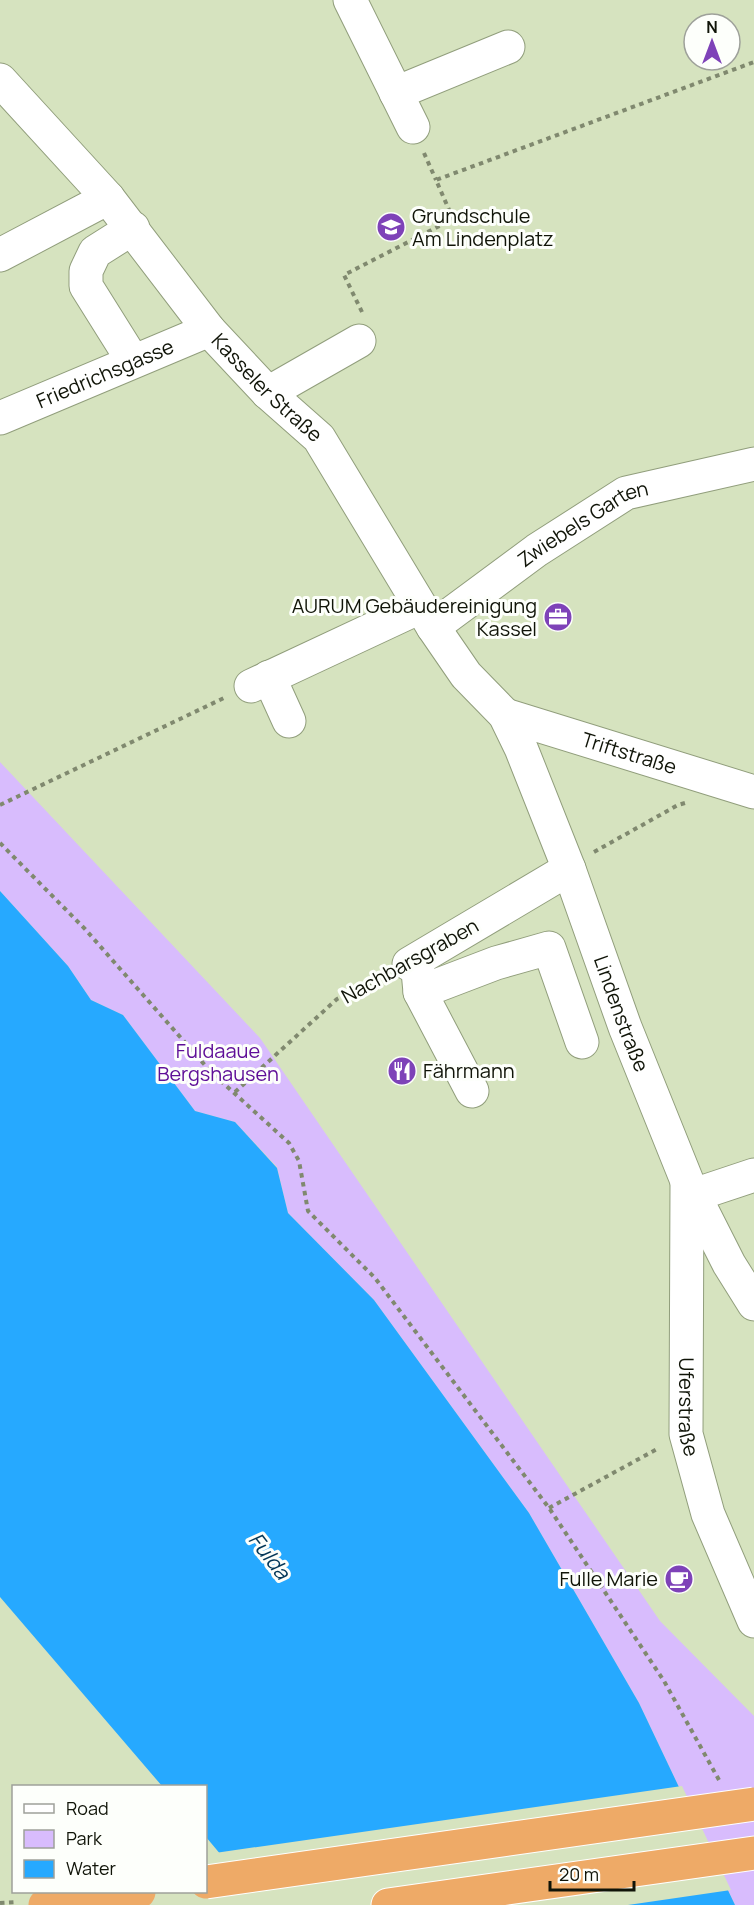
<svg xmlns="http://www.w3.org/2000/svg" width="754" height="1905" viewBox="0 0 754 1905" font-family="Manrope,sans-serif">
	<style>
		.green { fill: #d8bcfd }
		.water { fill: #26a9ff }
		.pier { fill: #d6e3bf }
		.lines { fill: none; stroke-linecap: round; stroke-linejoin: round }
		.minor-casing { stroke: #919e7c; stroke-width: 35 }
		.highway-casing { stroke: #fff; stroke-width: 35 }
		.path { stroke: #80896f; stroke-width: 4; stroke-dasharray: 4.5 4.5; stroke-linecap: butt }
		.minor { stroke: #fff; stroke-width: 33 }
		.highway { stroke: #eeaa67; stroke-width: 33 }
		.highway-bridge-casing { stroke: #fff; stroke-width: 35; stroke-linecap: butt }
		.highway-bridge { stroke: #eeaa67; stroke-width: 33 }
		.labels { text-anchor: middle; stroke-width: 6; stroke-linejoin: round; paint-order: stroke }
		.poi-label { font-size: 20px; fill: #101408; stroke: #fdfffb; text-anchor: start }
		.street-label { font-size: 20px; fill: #101408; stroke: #fdfffb }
		.park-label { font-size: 20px; fill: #5e0e97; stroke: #fdfffb }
		.water-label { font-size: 21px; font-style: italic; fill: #033758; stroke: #fdfffb }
	</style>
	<rect width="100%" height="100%" fill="#d6e3bf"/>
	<path class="green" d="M 0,762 L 260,1038 L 660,1621 L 754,1716 L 754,1905 L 735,1905 L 639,1703 L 529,1513 L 374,1300 L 288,1213 L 277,1167 L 235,1122 L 195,1111 L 123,1015 L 91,1000 L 68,966 L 0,891 Z"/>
	<path class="water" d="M 0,891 L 68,966 L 91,1000 L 123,1015 L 195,1111 L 235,1122 L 277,1168 L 288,1213 L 374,1300 L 529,1513 L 639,1703 L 735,1905 L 263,1905 L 206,1837 L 206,1786 L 162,1786 L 0,1597 Z"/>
	<path class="pier" d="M 682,1786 L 731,1890 L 628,1905 L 259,1905 L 215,1853 Z"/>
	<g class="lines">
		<g class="minor-casing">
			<g id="minor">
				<path d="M 350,0 L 413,127"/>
				<path id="s1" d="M 0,80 L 108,198 L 209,330 L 268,393 L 319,438 L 433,627 L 466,675 L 505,715 L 521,748 L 569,869 L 625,1027 L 687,1181 L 729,1264 L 754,1304"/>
				<path d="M 396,93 L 508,47"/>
				<path d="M 133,228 L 95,252 L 86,271 L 86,286 L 133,361"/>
				<path d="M 0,255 L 108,198"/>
				<path d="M 268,393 L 359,341"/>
				<path id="s2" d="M 0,418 L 209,330"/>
				<path id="s3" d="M 433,627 L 537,550 L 626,493 L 754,464"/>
				<path d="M 269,677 L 289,721"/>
				<path d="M 251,686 L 420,607"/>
				<path id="s4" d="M 505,715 L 754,792"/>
				<path d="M 409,964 L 569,869"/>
				<path d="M 418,971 L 420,992 L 472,1091"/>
				<path d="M 420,992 L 496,963 L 549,948 L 582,1042"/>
				<path id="s5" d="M 687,1185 L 686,1434 L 708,1514 L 754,1621"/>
				<path d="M 694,1195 L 754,1175"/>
			</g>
		</g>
		<g class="highway-casing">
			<path id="highway" d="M 388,1905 L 754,1853"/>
		</g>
		<g class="path">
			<path d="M 424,153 L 436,180"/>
			<path d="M 362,312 L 344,275 L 453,219 L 436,180 L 754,62"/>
			<path d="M 0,805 L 226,697"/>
			<path d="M 0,843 L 85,929 L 211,1072 L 289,1143 L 299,1161 L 308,1211 L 375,1278 L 549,1508 L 664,1681 L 719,1780"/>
			<path d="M 594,852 L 678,805 L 685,803"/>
			<path d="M 235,1092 L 337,999 L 382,978"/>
			<path d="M 549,1508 L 659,1448"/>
			<path d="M 0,1903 L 17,1902"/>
		</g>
		<use href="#minor" class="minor"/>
		<use href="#highway" class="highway"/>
		<g class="highway-bridge-casing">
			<g id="highway-bridge">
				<path d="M 206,1882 L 754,1804"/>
				<path d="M 45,1905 L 139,1892"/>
			</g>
		</g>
		<use href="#highway-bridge" class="highway-bridge"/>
	</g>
	<defs>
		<g id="school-disc" transform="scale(1.5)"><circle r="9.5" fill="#7e42b8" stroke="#fdfffb"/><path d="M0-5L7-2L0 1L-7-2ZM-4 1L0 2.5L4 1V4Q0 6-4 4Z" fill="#fff"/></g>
		<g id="office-disc" transform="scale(1.5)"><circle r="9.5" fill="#7e42b8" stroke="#fdfffb"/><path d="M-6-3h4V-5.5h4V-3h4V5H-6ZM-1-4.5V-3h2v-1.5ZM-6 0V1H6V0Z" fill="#fff"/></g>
		<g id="restaurant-disc" transform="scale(1.5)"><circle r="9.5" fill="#7e42b8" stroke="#fdfffb"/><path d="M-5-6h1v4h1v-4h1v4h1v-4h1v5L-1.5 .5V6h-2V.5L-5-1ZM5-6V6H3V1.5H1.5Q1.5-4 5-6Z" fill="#fff"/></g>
		<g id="cafe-disc" transform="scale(1.5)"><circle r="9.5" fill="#7e42b8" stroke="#fdfffb"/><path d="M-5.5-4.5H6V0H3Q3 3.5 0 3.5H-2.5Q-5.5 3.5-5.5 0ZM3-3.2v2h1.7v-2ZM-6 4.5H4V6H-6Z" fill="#fff"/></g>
	</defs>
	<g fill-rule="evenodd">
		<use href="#school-disc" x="391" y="227"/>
		<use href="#office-disc" x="558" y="617"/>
		<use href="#restaurant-disc" x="402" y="1071"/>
		<use href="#cafe-disc" x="679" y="1579"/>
	</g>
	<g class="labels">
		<g class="poi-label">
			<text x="412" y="223">Grundschule<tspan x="412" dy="23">Am Lindenplatz</tspan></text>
			<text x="537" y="613" text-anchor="end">AURUM Gebäudereinigung<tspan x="537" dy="23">Kassel</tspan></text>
			<text x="423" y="1078">Fährmann</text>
			<text x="658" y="1586" text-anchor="end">Fulle Marie</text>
		</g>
		<g class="street-label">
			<text dy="7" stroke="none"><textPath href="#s2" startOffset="114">Friedrichsgasse</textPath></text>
			<text dy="7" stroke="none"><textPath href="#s1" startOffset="408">Kasseler Straße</textPath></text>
			<text dy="7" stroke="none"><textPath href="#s3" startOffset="183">Zwiebels Garten</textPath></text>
			<text dy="7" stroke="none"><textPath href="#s4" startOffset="130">Triftstraße</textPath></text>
			<text transform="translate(410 961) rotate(-29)" y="7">Nachbarsgraben</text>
			<text dy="7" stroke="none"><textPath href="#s1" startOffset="1136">Lindenstraße</textPath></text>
			<text dy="7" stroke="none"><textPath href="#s5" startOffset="222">Uferstraße</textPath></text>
		</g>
		<g class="park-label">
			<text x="218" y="1058">Fuldaaue<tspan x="218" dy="23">Bergshausen</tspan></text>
		</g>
		<g class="water-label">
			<text transform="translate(269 1556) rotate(52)" y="7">Fulda</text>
		</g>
	</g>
	<rect x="12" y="1785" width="195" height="108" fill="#fdfffb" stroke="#9ea19a" stroke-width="1.5"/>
	<rect x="24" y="1804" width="30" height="9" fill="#ffffff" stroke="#9ea19a" stroke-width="1.5"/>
	<text x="66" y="1815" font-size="18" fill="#101408">Road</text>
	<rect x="24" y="1830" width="30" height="18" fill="#d8bcfd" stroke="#9ea19a" stroke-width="1.5"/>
	<text x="66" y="1845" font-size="18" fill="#101408">Park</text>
	<rect x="24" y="1860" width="30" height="18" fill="#26a9ff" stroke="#9ea19a" stroke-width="1.5"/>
	<text x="66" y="1875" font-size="18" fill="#101408">Water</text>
	<g transform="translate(712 42)"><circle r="28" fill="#fdfffb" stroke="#9ea19a" stroke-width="1.5"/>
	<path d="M0-4.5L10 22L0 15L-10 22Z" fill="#7e42b8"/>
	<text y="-9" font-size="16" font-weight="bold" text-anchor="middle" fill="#101408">N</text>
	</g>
	<path d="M550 1881v9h84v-9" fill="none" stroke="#101408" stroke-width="3"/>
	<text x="559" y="1881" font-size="18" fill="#101408" stroke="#fdfffb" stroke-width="4.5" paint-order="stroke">20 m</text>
</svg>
